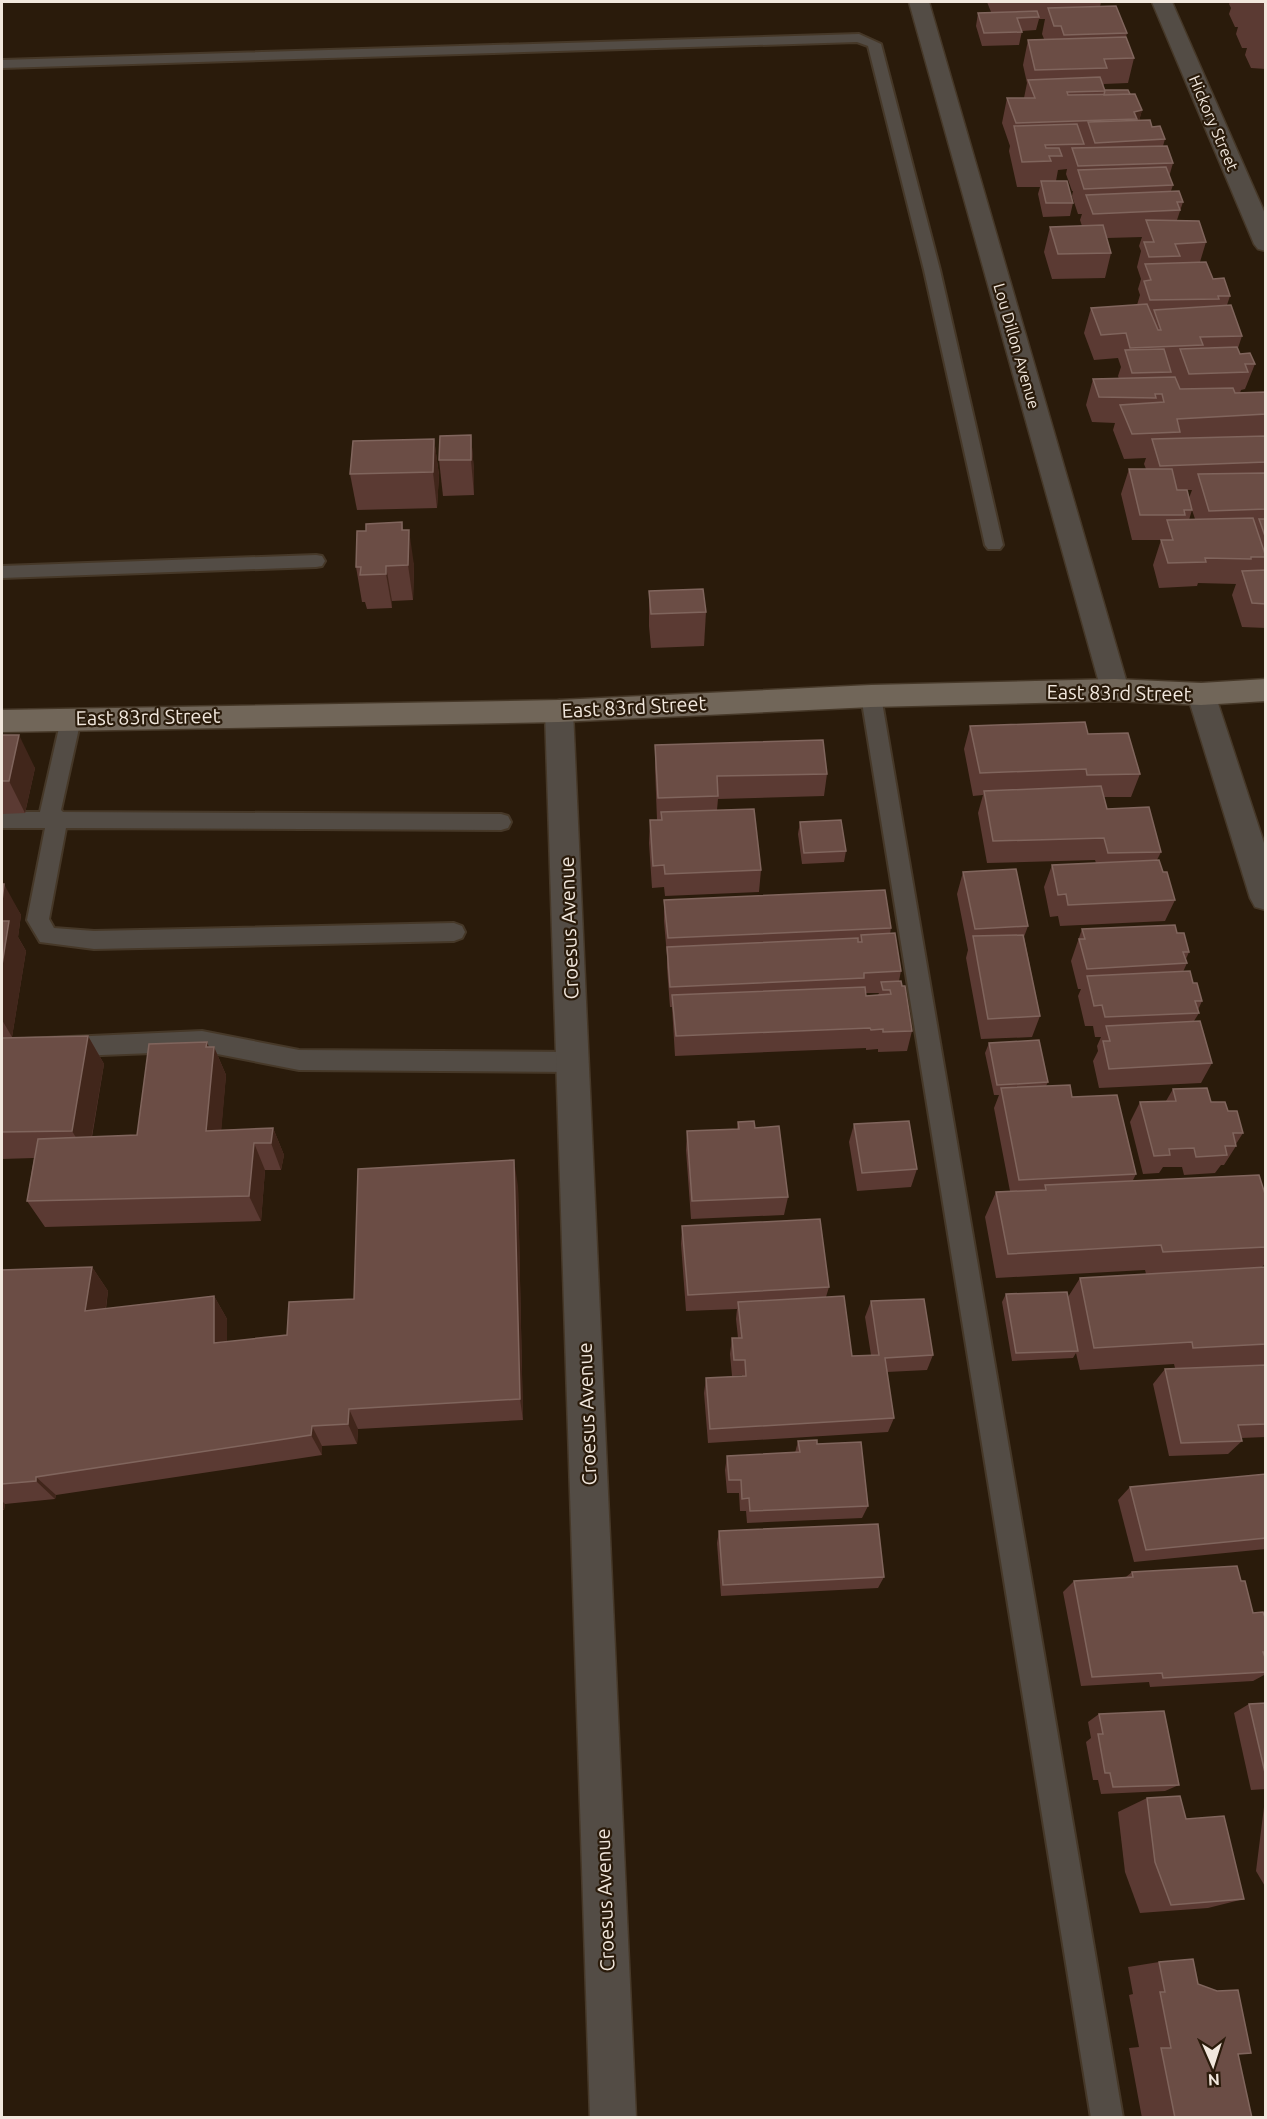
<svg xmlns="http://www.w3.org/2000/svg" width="1267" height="2119" viewBox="0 0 1267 2119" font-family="Ubuntu,sans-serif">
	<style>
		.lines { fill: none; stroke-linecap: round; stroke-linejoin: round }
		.lane-casing { stroke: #463828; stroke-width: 4 }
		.street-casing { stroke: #463828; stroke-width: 3 }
		.secondary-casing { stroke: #463828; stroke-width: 3 }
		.lane { fill: #534c45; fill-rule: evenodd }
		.street { fill: #534c45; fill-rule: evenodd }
		.secondary { fill: #716659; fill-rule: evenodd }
		.wall { fill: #5b3a33; fill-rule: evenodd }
		.shaded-wall { fill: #41261b }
		.building { fill: #6b4d45; stroke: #80655d; stroke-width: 1.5 }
		.labels { text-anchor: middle; stroke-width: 4.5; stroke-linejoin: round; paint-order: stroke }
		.far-street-label { font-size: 16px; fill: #f1e7dd; stroke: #2a1b0b }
		.street-label { font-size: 20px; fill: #f1e7dd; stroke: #2a1b0b }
	</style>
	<rect width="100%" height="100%" fill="#2a1b0b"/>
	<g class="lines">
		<g class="lane-casing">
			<g id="lane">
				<path d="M 859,34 L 881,44 L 940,270 L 1003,545 L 1000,549 L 988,549 L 985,545 L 924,270 L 868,46 L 857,42 L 2,68 L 2,60 Z"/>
				<path d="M 316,555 L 322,556 L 325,561 L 322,566 L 316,567 L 2,578 L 2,566 Z"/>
				<path d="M 871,689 L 878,691 L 881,696 L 1123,2118 L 1091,2118 L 861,696 L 864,691 Z"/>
				<path d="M 71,712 L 78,714 L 81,719 L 61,810 L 63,812 L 501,814 L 508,816 L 511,822 L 508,828 L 501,830 L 66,828 L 49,919 L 54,928 L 94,931 L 454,923 L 462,926 L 465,932 L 462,938 L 454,941 L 94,949 L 40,942 L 27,920 L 45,828 L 2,828 L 2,812 L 40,812 L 61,719 L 64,714 Z"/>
				<path d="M 202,1031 L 299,1050 L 574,1052 L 582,1055 L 585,1062 L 582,1069 L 574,1072 L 299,1070 L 202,1051 L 2,1059 L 2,1040 Z"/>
			</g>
		</g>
		<g class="street-casing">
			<g id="street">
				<path d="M 909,2 L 929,2 L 1129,690 L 1125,697 L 1115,701 L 1105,697 L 1101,690 Z"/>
				<path d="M 1152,2 L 1172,2 L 1266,216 L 1266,251 L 1258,249 L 1254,244 Z"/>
				<path d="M 1201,683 L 1211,687 L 1215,694 L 1266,849 L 1266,910 L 1255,907 L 1250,898 L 1187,694 L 1191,687 Z"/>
				<path d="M 559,700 L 569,703 L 573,711 L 636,2118 L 590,2118 L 545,711 L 549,703 Z"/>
			</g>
		</g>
		<g class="secondary-casing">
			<path id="secondary" d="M 1115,679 L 1201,683 L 1266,679 L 1266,701 L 1201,705 L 1115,701 L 871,707 L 559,722 L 2,732 L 2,710 L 559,700 L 871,685 Z"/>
		</g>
		<use href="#lane" class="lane"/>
		<use href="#street" class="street"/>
		<use href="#secondary" class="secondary"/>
	</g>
	<g class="wall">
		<path d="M 987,2 L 1101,2 L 1100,7 L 1127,33 L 1126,37 L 1134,58 L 1128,83 L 1104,84 L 1103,86 L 1105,90 L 1130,94 L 1142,110 L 1139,121 L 1152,127 L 1165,139 L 1163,146 L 1173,163 L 1169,177 L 1173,185 L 1171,191 L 1183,202 L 1177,220 L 1206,242 L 1200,262 L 1213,279 L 1230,296 L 1227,305 L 1242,336 L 1238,348 L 1240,354 L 1255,364 L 1245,389 L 1241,390 L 1240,393 L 1266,392 L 1266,628 L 1242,627 L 1232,595 L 1236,584 L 1198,583 L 1197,586 L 1159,588 L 1153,565 L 1161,540 L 1132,540 L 1121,494 L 1129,469 L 1146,469 L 1144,464 L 1146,458 L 1124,459 L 1113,430 L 1115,423 L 1092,422 L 1086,405 L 1093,379 L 1119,379 L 1118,376 L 1121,367 L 1118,358 L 1094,360 L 1084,333 L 1091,308 L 1137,305 L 1140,295 L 1138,289 L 1141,279 L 1137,267 L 1141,251 L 1139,246 L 1142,237 L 1107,238 L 1111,253 L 1105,278 L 1052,279 L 1044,252 L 1050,227 L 1082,226 L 1080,220 L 1082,214 L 1078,214 L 1072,196 L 1073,191 L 1072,191 L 1066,174 L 1067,169 L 1058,170 L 1056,181 L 1073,203 L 1070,216 L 1043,217 L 1038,194 L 1040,187 L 1017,187 L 1009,151 L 1010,146 L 1002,123 L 1007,98 L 1024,98 L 1027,83 L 1023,65 L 1028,40 L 1044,39 L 1042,34 L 1045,19 L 1039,19 L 1036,30 L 1022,31 L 1019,45 L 982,46 L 976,26 L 978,13 L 991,12 ZM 1187,490 L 1192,490 L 1189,498 ZM 1192,510 L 1195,519 L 1189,520 Z"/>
		<path d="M 1230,2 L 1266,2 L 1265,54 L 1266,51 L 1266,69 L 1251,68 L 1245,55 L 1247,48 L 1242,48 L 1236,34 L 1238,27 L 1235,27 L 1229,14 L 1231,8 L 1229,4 Z"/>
		<path d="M 471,435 L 474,471 L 474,495 L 443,496 L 439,460 Z"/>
		<path d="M 434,439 L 439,475 L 437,508 L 357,510 L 350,474 Z"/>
		<path d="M 402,522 L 403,530 L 414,565 L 413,600 L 392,601 L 392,608 L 367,609 L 365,602 L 362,602 L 356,567 L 366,531 Z"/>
		<path d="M 649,591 L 706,612 L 704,646 L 651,648 L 649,626 Z"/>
		<path d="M 970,726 L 1088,734 L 1140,774 L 1131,797 L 1104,797 L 1107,809 L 1161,852 L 1157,860 L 1175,900 L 1165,921 L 1060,926 L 1058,916 L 1050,917 L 1044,887 L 1052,865 L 1096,863 L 1095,860 L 987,863 L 978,813 L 983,795 L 973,796 L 964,749 Z"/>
		<path d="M 2,735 L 35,768 L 25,813 L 2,814 Z"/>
		<path d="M 655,745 L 827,774 L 824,796 L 718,799 L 717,810 L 761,870 L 759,892 L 665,896 L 664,887 L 652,888 L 649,843 L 650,820 L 657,820 L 655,768 Z"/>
		<path d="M 800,822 L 846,851 L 844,862 L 802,864 L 798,834 Z"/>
		<path d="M 963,872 L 1028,926 L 1024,937 L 1040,1016 L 1032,1037 L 981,1039 L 966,958 L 968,950 L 957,894 Z"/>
		<path d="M 2,884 L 21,915 L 18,937 L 26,951 L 12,1037 L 2,1038 Z"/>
		<path d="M 664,900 L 891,928 L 890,934 L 901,971 L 899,981 L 912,1031 L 907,1051 L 878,1052 L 878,1049 L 866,1050 L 866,1048 L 675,1056 L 672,1007 L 670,1007 L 667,968 L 667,956 L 664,921 ZM 866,993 L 879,993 L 878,995 L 866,996 Z"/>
		<path d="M 1082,929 L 1177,933 L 1189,952 L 1186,959 L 1187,963 L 1183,972 L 1193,983 L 1202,1001 L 1198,1010 L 1199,1013 L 1194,1021 L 1212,1063 L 1201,1083 L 1099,1088 L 1093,1061 L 1098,1051 L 1097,1046 L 1101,1037 L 1095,1037 L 1093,1026 L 1085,1026 L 1078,996 L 1081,989 L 1078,989 L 1071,961 Z"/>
		<path d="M 88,1036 L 104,1064 L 92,1137 L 137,1135 L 209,1047 L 214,1047 L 226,1075 L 221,1130 L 273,1128 L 284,1155 L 281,1170 L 265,1170 L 261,1221 L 45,1227 L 27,1201 L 34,1158 L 2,1159 L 2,1038 Z"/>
		<path d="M 989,1043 L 1048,1082 L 1046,1086 L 1072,1097 L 1136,1174 L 1133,1180 L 1266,1197 L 1266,1263 L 1262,1267 L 1266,1267 L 1266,1365 L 1233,1366 L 1266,1365 L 1266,1437 L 1241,1438 L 1242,1441 L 1228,1454 L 1169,1456 L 1153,1384 L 1165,1369 L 1175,1368 L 1174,1364 L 1080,1370 L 1076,1353 L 1073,1358 L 1012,1361 L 1002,1302 L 1006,1294 L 1068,1297 L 1080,1278 L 1146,1274 L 1145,1270 L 996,1278 L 985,1217 L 996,1192 L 1010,1191 L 994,1108 L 999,1095 L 994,1095 L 985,1053 Z"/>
		<path d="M 1173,1089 L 1211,1102 L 1228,1111 L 1243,1133 L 1236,1144 L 1236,1146 L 1224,1165 L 1221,1165 L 1215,1173 L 1184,1175 L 1182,1167 L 1163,1167 L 1159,1173 L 1143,1174 L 1130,1122 L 1140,1102 L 1166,1101 Z"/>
		<path d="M 738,1122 L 755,1128 L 788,1197 L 784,1215 L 691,1219 L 686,1150 L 687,1131 L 737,1129 Z"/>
		<path d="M 854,1124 L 917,1169 L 911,1187 L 857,1191 L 849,1142 Z"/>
		<path d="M 518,1186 L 523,1420 L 358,1429 L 357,1444 L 322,1446 L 322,1455 L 56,1495 L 55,1499 L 5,1504 L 4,1510 L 2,1510 L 2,1270 L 92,1267 L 108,1291 L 106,1309 L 214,1296 L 227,1319 L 227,1342 L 287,1335 L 354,1299 Z"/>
		<path d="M 682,1226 L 829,1287 L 826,1297 L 852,1356 L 871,1355 L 865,1317 L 871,1301 L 933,1355 L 927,1370 L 887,1372 L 894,1418 L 888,1432 L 708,1443 L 704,1393 L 706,1378 L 742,1376 L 742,1375 L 732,1376 L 730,1354 L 732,1338 L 738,1338 L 736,1319 L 737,1309 L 686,1311 L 681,1244 Z"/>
		<path d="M 798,1441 L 817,1444 L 868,1506 L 862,1518 L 747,1523 L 746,1511 L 740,1511 L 739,1493 L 727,1493 L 725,1470 L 727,1456 L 795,1453 Z"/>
		<path d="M 1266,1474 L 1266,1549 L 1134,1562 L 1118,1500 L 1130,1487 Z"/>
		<path d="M 719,1531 L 884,1577 L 878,1588 L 721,1596 L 717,1543 Z"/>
		<path d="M 1132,1572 L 1241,1581 L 1253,1613 L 1266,1620 L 1266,1656 L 1265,1657 L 1266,1660 L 1266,1674 L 1253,1681 L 1150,1687 L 1149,1682 L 1081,1686 L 1063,1592 L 1074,1581 L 1126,1577 Z"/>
		<path d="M 1266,1703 L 1266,1789 L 1251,1790 L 1234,1713 L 1249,1704 Z"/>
		<path d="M 1099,1714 L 1179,1785 L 1165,1791 L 1101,1794 L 1098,1780 L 1093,1780 L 1086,1742 L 1091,1738 L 1088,1722 Z"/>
		<path d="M 1147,1798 L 1186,1819 L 1244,1899 L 1208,1908 L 1140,1913 L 1125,1872 L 1118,1812 Z"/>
		<path d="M 1264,1807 L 1266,1807 L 1266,1888 L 1256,1871 Z"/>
		<path d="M 1159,1962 L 1198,1984 L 1238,2054 L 1252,2118 L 1142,2118 L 1129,2048 L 1139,2047 L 1129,1995 L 1133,1994 L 1128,1967 Z"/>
	</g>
	<g class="shaded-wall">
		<path d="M 1142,110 L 1135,135 L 1132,136 L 1137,119 L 1134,112 Z"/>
		<path d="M 471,435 L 474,471 L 474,495 L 471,460 Z"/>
		<path d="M 434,439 L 439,475 L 437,508 L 433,472 Z"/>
		<path d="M 409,530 L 414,565 L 413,600 L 408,565 Z"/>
		<path d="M 386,566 L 392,601 L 392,608 L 386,574 Z"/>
		<path d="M 19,735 L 35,768 L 25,813 L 9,781 Z"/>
		<path d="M 4,884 L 21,915 L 18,937 L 26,951 L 12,1037 L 2,1020 L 2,901 Z"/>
		<path d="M 88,1036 L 104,1064 L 88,1157 L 72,1131 Z"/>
		<path d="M 207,1042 L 213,1057 L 214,1047 L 226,1075 L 219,1158 L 206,1131 Z"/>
		<path d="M 273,1128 L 284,1155 L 281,1170 L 271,1143 Z"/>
		<path d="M 254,1143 L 265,1170 L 261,1221 L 249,1196 Z"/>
		<path d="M 514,1160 L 518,1186 L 523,1420 L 520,1399 Z"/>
		<path d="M 92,1267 L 108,1291 L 102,1334 L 85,1311 Z"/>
		<path d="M 214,1296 L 227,1319 L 227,1365 L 214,1343 Z"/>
		<path d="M 349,1409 L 358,1429 L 357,1444 L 348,1424 Z"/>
		<path d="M 312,1426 L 322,1446 L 322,1455 L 311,1435 Z"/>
		<path d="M 36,1477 L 56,1495 L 55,1499 L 36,1481 Z"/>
		<path d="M 2,1501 L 5,1504 L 4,1510 L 2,1508 Z"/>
	</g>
	<g class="building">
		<path d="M 1116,6 L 1127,33 L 1064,35 L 1061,26 L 1054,26 L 1048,8 Z"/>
		<path d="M 1037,11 L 1039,17 L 1017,18 L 1022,32 L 984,33 L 978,13 Z"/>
		<path d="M 1126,37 L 1134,58 L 1104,59 L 1107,68 L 1035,70 L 1028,40 Z"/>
		<path d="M 1100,77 L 1105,91 L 1067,92 L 1068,95 L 1135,94 L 1142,110 L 1134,112 L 1137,119 L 1016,123 L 1007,98 L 1035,98 L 1028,80 Z"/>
		<path d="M 1105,90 L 1128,90 L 1130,94 L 1104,95 Z"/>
		<path d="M 1150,120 L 1152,127 L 1160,126 L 1165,139 L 1095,143 L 1088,122 Z"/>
		<path d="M 1077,124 L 1084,144 L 1045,145 L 1046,148 L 1059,148 L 1062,156 L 1049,156 L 1051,161 L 1022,162 L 1014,126 Z"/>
		<path d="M 1167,146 L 1173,163 L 1078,166 L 1072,148 Z"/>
		<path d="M 1166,167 L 1173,185 L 1084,189 L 1078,170 Z"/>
		<path d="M 1041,181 L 1067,181 L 1073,203 L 1046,203 Z"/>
		<path d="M 1179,191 L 1183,202 L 1177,202 L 1180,210 L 1093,214 L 1086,195 Z"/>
		<path d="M 1146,220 L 1199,221 L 1206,242 L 1175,244 L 1180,256 L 1149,257 L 1144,242 L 1154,242 Z"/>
		<path d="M 1103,225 L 1111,253 L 1058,254 L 1050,227 Z"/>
		<path d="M 1206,262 L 1213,279 L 1224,278 L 1230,296 L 1218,296 L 1219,299 L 1150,300 L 1144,281 L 1151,280 L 1145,264 Z"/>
		<path d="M 1147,304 L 1158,330 L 1161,330 L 1154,310 L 1231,305 L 1242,336 L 1200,337 L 1203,345 L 1130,348 L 1126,333 L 1101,335 L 1091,308 Z"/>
		<path d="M 1237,347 L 1240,354 L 1250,353 L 1255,364 L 1245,364 L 1248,372 L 1189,374 L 1180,349 Z"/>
		<path d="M 1164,349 L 1171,372 L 1132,373 L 1125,350 Z"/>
		<path d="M 1175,377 L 1180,389 L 1233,388 L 1235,393 L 1266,392 L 1266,414 L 1177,419 L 1180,432 L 1132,434 L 1120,405 L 1164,402 L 1162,394 L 1155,394 L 1156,398 L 1099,397 L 1093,379 Z"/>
		<path d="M 471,435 L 471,460 L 439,460 L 440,436 Z"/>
		<path d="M 1266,436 L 1266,462 L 1160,466 L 1152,439 Z"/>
		<path d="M 434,439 L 433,472 L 350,474 L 353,441 Z"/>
		<path d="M 1129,469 L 1172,469 L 1177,490 L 1187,490 L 1192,510 L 1184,510 L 1185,515 L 1140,515 Z"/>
		<path d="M 1266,473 L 1266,509 L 1209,511 L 1198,474 Z"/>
		<path d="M 1253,518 L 1266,557 L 1251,557 L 1251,559 L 1205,558 L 1206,562 L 1168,563 L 1161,540 L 1173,540 L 1167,520 Z"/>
		<path d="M 1259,519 L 1266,519 L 1266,539 Z"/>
		<path d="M 402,522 L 402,530 L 409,530 L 408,565 L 386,566 L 386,574 L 360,575 L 361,567 L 356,567 L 357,531 L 366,531 L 366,524 Z"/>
		<path d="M 1266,570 L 1266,604 L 1252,603 L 1242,571 Z"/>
		<path d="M 703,589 L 706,612 L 651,614 L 649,591 Z"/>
		<path d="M 1085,722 L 1088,734 L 1128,733 L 1140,774 L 1087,775 L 1086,769 L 980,773 L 970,726 Z"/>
		<path d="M 2,735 L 19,735 L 9,781 L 2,781 Z"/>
		<path d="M 823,740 L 827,774 L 717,776 L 718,796 L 658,798 L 655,745 Z"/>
		<path d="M 1101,786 L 1107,809 L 1149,807 L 1161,852 L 1108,853 L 1104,838 L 993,841 L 984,791 Z"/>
		<path d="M 754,809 L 761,870 L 665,874 L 664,865 L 653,866 L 650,820 L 662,820 L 661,812 Z"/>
		<path d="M 841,820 L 846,851 L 804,853 L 800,822 Z"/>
		<path d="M 1159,860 L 1163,872 L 1167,872 L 1175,900 L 1068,905 L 1066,894 L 1058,895 L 1052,865 Z"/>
		<path d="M 1016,869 L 1028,926 L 975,929 L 963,872 Z"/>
		<path d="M 2,884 L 4,884 L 2,901 Z"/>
		<path d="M 885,890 L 891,928 L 668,938 L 664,900 Z"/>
		<path d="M 2,921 L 9,921 L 2,965 Z"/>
		<path d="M 1175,925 L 1177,933 L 1184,933 L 1189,952 L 1183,952 L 1187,963 L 1087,969 L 1079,939 L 1085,939 L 1082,929 Z"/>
		<path d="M 895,933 L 901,971 L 864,973 L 864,978 L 670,987 L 667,947 L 858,938 L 858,942 L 862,942 L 861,935 Z"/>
		<path d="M 1023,935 L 1040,1016 L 988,1019 L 973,936 Z"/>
		<path d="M 1190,971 L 1193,983 L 1197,983 L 1202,1001 L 1195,1001 L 1199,1013 L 1105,1017 L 1102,1005 L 1094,1006 L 1087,976 Z"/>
		<path d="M 901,981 L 902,986 L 905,986 L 912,1031 L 883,1032 L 883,1029 L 871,1030 L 870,1028 L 676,1036 L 672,995 L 865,987 L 866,996 L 891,994 L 890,990 L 883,990 L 881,982 Z"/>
		<path d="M 1200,1021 L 1212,1063 L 1109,1069 L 1103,1041 L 1110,1041 L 1106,1026 Z"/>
		<path d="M 88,1036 L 72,1131 L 2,1132 L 2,1038 Z"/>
		<path d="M 1039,1040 L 1048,1082 L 997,1085 L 989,1043 Z"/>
		<path d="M 207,1042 L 206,1047 L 214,1047 L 206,1131 L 273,1128 L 271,1143 L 254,1143 L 249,1196 L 27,1201 L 38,1139 L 137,1135 L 149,1044 Z"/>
		<path d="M 1070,1085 L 1072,1097 L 1117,1095 L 1136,1174 L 1019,1180 L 1001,1088 Z"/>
		<path d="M 1207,1088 L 1211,1102 L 1225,1102 L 1228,1111 L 1237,1111 L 1243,1133 L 1233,1133 L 1236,1146 L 1225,1146 L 1227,1155 L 1196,1157 L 1194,1148 L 1169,1149 L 1170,1155 L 1154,1156 L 1140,1102 L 1176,1101 L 1173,1089 Z"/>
		<path d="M 754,1121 L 755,1128 L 779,1126 L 788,1197 L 692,1201 L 687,1131 L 739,1129 L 738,1122 Z"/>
		<path d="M 909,1121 L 917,1169 L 862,1173 L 854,1124 Z"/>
		<path d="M 514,1160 L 520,1399 L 349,1409 L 348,1424 L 312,1426 L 311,1435 L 36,1477 L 36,1481 L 2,1484 L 2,1270 L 92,1267 L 85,1311 L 214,1296 L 214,1343 L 287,1335 L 289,1302 L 354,1299 L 358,1169 Z"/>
		<path d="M 1259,1175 L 1266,1197 L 1266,1247 L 1163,1252 L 1161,1245 L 1008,1254 L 996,1192 L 1046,1190 L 1045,1185 Z"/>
		<path d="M 820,1219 L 829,1287 L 688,1295 L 682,1226 Z"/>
		<path d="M 1266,1267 L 1266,1344 L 1193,1348 L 1192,1342 L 1094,1348 L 1080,1278 Z"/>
		<path d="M 1067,1292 L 1078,1351 L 1016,1353 L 1006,1294 Z"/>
		<path d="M 844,1296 L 852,1356 L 879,1355 L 871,1301 L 924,1299 L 933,1355 L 885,1358 L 894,1418 L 710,1429 L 706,1378 L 746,1376 L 745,1360 L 734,1360 L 732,1338 L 742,1338 L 738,1302 Z"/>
		<path d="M 1266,1365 L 1266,1424 L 1238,1425 L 1242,1441 L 1181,1443 L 1165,1369 Z"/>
		<path d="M 817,1440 L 817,1444 L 861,1442 L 868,1506 L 750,1511 L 749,1498 L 742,1499 L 741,1480 L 729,1480 L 727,1456 L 800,1452 L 798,1441 Z"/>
		<path d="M 1266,1474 L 1266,1538 L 1146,1550 L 1130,1487 Z"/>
		<path d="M 878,1524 L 884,1577 L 723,1585 L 719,1531 Z"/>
		<path d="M 1237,1566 L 1241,1581 L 1245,1581 L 1253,1613 L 1263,1612 L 1266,1620 L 1266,1652 L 1263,1652 L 1266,1660 L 1266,1672 L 1163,1678 L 1162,1673 L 1092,1677 L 1074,1581 L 1133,1577 L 1132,1572 Z"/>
		<path d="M 1266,1703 L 1266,1777 L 1249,1704 Z"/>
		<path d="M 1164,1711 L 1179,1785 L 1113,1787 L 1110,1773 L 1105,1773 L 1098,1734 L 1103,1734 L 1099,1714 Z"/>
		<path d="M 1180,1796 L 1186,1819 L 1224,1816 L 1244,1899 L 1171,1905 L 1155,1862 L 1147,1798 Z"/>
		<path d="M 1193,1959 L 1198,1984 L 1217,1991 L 1238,1990 L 1251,2053 L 1238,2054 L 1252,2118 L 1175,2118 L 1161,2048 L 1171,2048 L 1160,1992 L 1165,1992 L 1159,1962 Z"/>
	</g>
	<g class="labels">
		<g class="far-street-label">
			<text transform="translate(1214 123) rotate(67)" y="6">Hickory Street</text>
			<text transform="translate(1017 346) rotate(74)" y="6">Lou Dillon Avenue</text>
		</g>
		<g class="street-label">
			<text transform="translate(1119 693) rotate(1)" y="7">East 83rd Street</text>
			<text transform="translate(634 707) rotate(-3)" y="7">East 83rd Street</text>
			<text transform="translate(148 717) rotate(-1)" y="7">East 83rd Street</text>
			<text transform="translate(569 928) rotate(-92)" y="7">Croesus Avenue</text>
			<text transform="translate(587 1414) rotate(-92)" y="7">Croesus Avenue</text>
			<text transform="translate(605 1900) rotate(-92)" y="7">Croesus Avenue</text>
		</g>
	</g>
	<rect width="1267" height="2119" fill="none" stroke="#f1e7dd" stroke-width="6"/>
	<g transform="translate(1213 2065) rotate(177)" stroke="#2a1b0b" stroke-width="4.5" paint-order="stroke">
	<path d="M0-4.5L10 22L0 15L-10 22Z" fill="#f1e7dd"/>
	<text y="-9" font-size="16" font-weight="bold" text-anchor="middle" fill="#f1e7dd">N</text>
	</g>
</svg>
